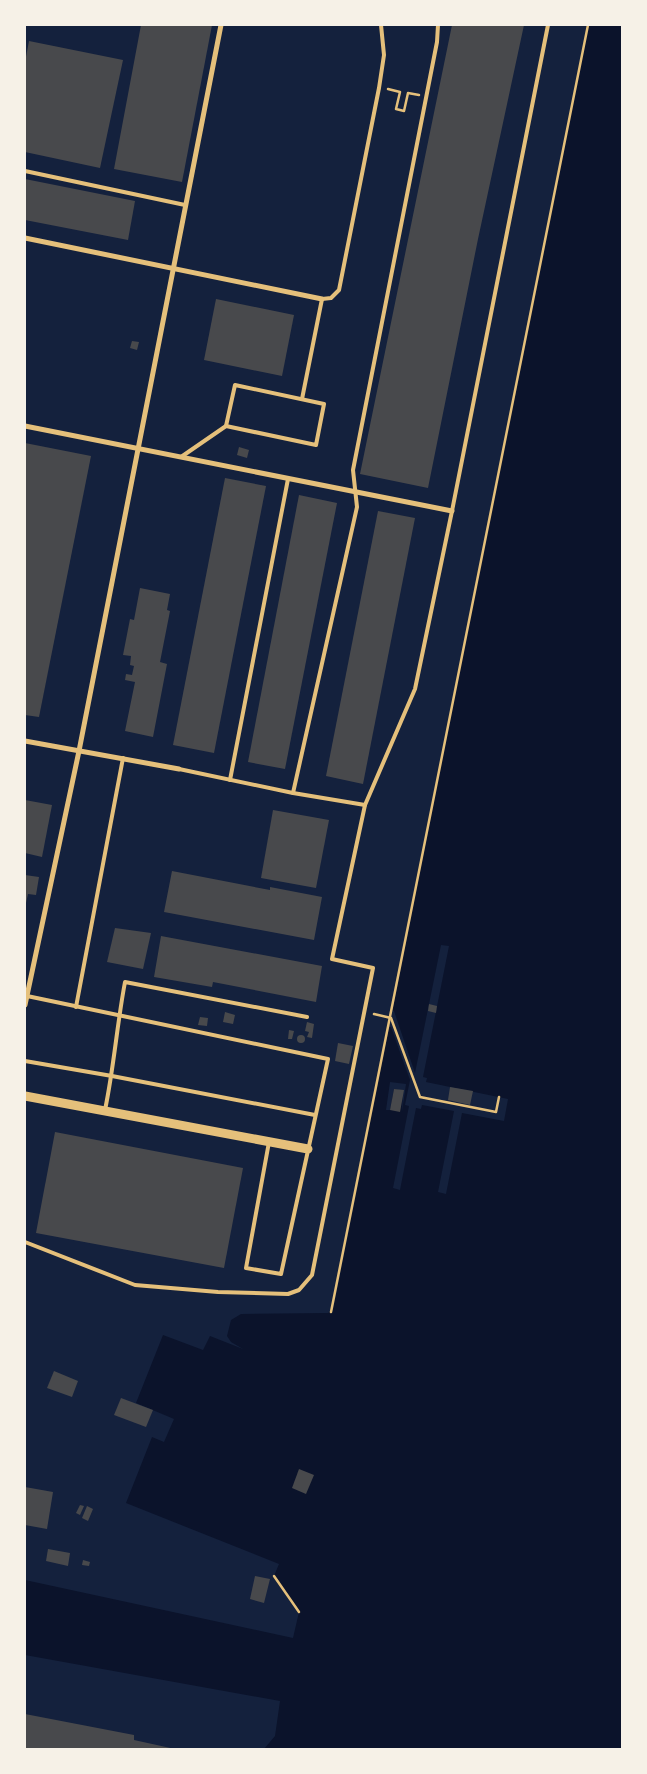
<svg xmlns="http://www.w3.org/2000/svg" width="647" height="1774" viewBox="0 0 647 1774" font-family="Bitter,serif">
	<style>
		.water { fill: #0b132b }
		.pier { fill: #14213d }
		.building { fill: #48494c }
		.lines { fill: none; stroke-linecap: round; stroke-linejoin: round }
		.path { stroke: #e5c07b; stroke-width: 2.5 }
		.service { stroke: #e5c07b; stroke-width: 4 }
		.minor { stroke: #e5c07b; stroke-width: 5 }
		.tertiary { stroke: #e5c07b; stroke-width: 9 }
	</style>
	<rect width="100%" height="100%" fill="#14213d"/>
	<path class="water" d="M 588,25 L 622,25 L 622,1749 L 264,1749 L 275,1736 L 280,1701 L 25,1655 L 25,1580 L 293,1638 L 299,1612 L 274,1576 L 279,1564 L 126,1503 L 152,1437 L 164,1442 L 174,1419 L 136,1403 L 163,1335 L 203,1350 L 210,1336 L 243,1349 L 231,1342 L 227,1336 L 231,1320 L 241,1314 L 328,1313 L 333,1310 Z"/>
	<g class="pier">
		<path d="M 441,945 L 449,946 L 423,1077 L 427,1078 L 426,1082 L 508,1099 L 504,1121 L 462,1113 L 446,1194 L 438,1192 L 454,1111 L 422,1105 L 421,1109 L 416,1108 L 400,1190 L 393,1188 L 409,1106 L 405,1105 L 410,1080 L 391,1027 L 388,1027 L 391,1010 L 394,1011 L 415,1073 Z"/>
		<path d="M 390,1082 L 406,1084 L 402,1112 L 403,1091 L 394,1089 L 390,1110 L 386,1110 Z"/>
	</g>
	<g class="building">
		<path d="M 141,25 L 212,25 L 182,182 L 114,169 Z"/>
		<path d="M 452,25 L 524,25 L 478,239 L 428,488 L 360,474 Z"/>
		<path d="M 29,41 L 123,60 L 100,168 L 25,152 L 25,62 Z"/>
		<path d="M 25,179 L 135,201 L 128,240 L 25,220 Z"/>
		<path d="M 216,299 L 294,315 L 282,376 L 204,360 Z"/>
		<path d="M 132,341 L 139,342 L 137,350 L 130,348 Z"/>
		<path d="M 25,443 L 91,456 L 39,717 L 25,715 Z"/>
		<path d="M 239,447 L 249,450 L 247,458 L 237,455 Z"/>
		<path d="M 225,478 L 266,486 L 214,753 L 173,745 Z"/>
		<path d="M 299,495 L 337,503 L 285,769 L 248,762 Z"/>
		<path d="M 378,511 L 415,518 L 363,784 L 326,776 Z"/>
		<path d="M 140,588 L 170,594 L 167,610 L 170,611 L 160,662 L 167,664 L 153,737 L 125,731 L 135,682 L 125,680 L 126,674 L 132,675 L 134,666 L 130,665 L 131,656 L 123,655 L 130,619 L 134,620 Z"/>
		<path d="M 25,800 L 52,805 L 42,857 L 25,853 Z"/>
		<path d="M 273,810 L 329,820 L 316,888 L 261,878 Z"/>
		<path d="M 172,871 L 270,890 L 270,887 L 322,897 L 314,940 L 164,912 Z"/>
		<path d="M 25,875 L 39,877 L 36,895 L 28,894 L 26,903 Z"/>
		<path d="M 115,928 L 151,933 L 143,969 L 107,962 Z"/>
		<path d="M 161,936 L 322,966 L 316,1002 L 213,982 L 212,987 L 154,977 Z"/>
		<path d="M 429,1004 L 437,1006 L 436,1013 L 428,1011 Z"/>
		<path d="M 225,1012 L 235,1015 L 233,1024 L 223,1022 Z"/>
		<path d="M 200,1017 L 208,1018 L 207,1026 L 198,1025 Z"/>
		<path d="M 307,1022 L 314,1024 L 312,1038 L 307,1037 L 309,1032 L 305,1031 Z"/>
		<path d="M 289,1030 L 294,1031 L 292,1039 L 288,1039 Z"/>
		<circle cx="301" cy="1039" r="4"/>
		<path d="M 338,1043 L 353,1046 L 349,1064 L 335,1061 Z"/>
		<path d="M 450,1087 L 473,1091 L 470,1105 L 448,1100 Z"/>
		<path d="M 394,1089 L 404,1090 L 400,1112 L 390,1110 Z"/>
		<path d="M 55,1132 L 243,1168 L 224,1268 L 36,1233 Z"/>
		<path d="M 54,1371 L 78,1381 L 72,1397 L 47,1388 Z"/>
		<path d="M 121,1398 L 153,1410 L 146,1427 L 114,1415 Z"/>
		<path d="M 299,1469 L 314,1475 L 306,1494 L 292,1488 Z"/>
		<path d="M 25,1487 L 53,1492 L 47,1529 L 25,1525 Z"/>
		<path d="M 80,1505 L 84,1506 L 80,1515 L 76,1513 Z"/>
		<path d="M 87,1506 L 93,1509 L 88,1521 L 82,1518 Z"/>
		<path d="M 48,1549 L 70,1553 L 68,1566 L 46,1561 Z"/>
		<path d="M 83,1560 L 90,1562 L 89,1566 L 82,1565 Z"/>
		<path d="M 255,1576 L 270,1579 L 264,1603 L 250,1599 Z"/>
		<path d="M 25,1714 L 134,1735 L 134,1740 L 175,1749 L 25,1749 Z"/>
	</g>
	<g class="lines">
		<g class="path">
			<path d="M 388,89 L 400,92 L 396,109 L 404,111 L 408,93 L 419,95"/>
			<path d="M 374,1014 L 391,1018 L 420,1097 L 496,1112 L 499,1097"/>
			<path d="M 331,1312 L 588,25"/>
			<path d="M 274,1576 L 299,1612"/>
		</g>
		<g class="service">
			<path d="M 25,171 L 185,205"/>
			<path d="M 235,385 L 324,404 L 316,445 L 226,426 Z"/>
			<path d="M 302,399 L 322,299 L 331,298 L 339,290 L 379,88 L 384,55 L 381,25"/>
			<path d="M 181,457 L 226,426"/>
			<path d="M 179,769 L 293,793 L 365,805"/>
			<path d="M 230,780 L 288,479"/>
			<path d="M 293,793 L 357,507 L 353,470 L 437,42 L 438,25"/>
			<path d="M 27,996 L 328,1059 L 281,1274 L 246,1268 L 269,1142"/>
			<path d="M 76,1007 L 123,758"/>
			<path d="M 25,1061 L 112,1076 L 315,1115"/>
			<path d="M 105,1110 C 114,1067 117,1024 125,982 L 307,1017"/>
			<path d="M 25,1242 L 135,1285 L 218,1292 L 288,1294 L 299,1290 L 312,1275 L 373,968 L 332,959 L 365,805 L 415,689 L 452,511 L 548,25"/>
		</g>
		<g class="minor">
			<path d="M 25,238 L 322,299"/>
			<path d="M 25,426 L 452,511"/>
			<path d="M 25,741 L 179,769"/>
			<path d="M 25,1005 L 79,751 L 221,25"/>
		</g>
		<path class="tertiary" d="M 25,1096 L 308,1149"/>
	</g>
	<rect width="647" height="1774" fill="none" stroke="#f6f1e7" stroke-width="52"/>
</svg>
